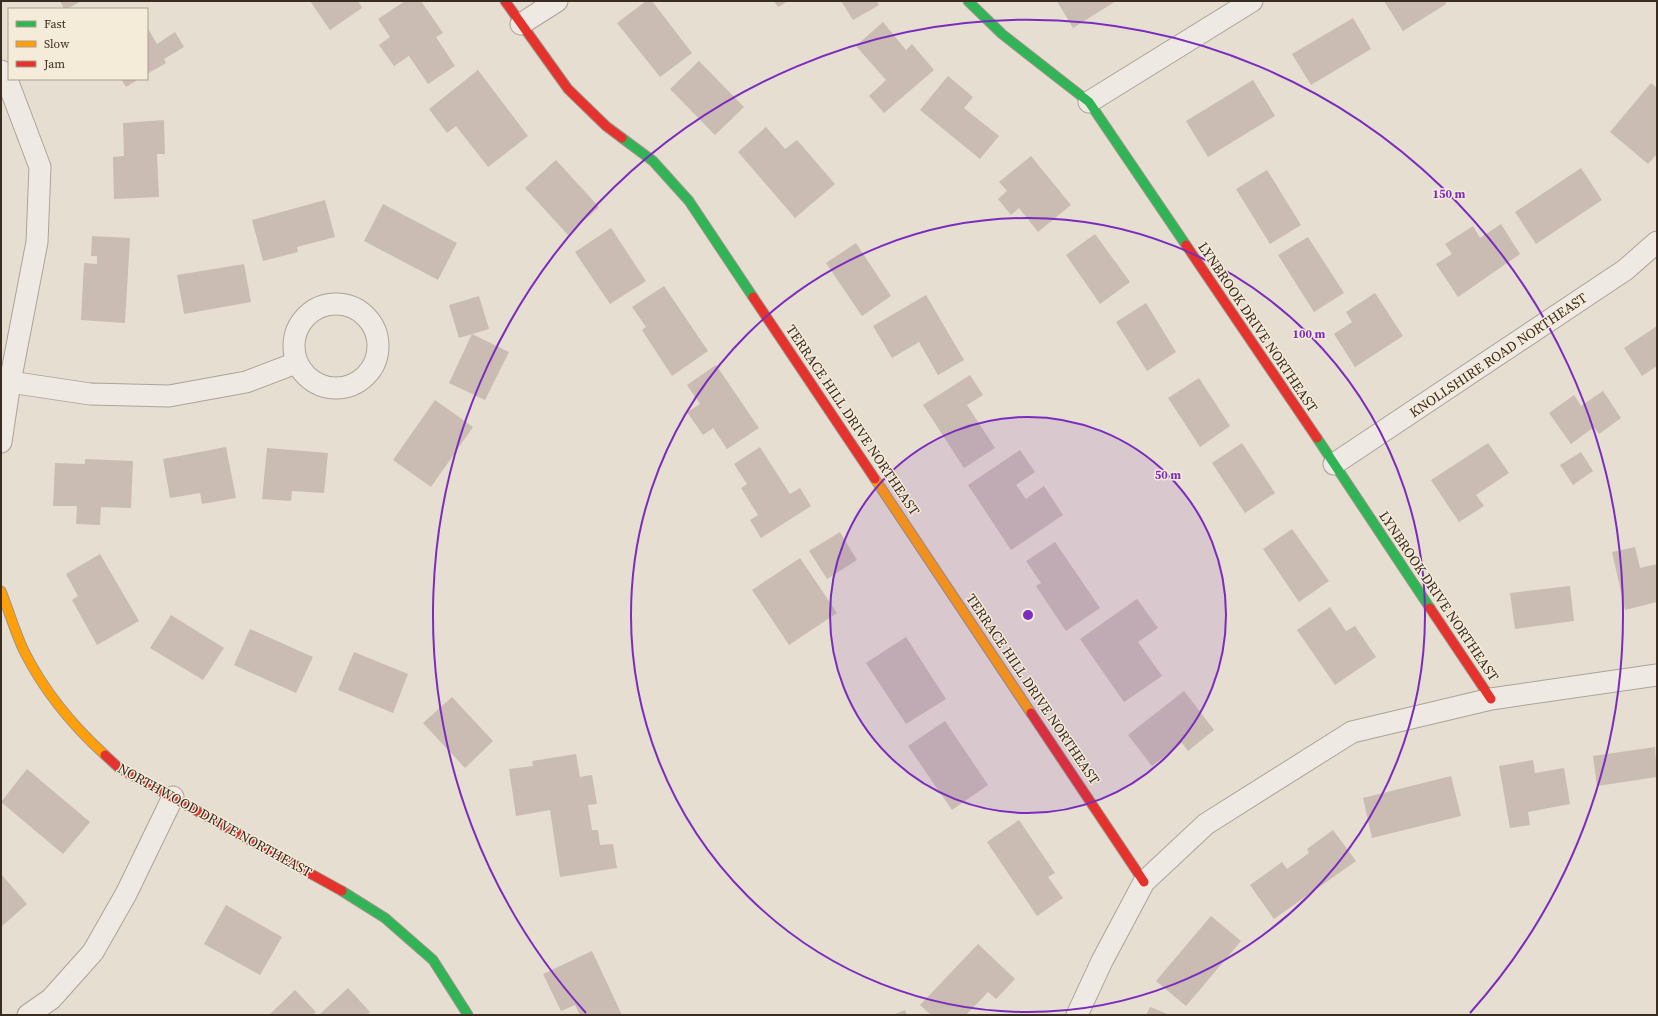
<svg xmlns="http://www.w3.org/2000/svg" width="1658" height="1016" viewBox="0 0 1658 1016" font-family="'Source Serif 4',serif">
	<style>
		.building { fill: #cabcb2 }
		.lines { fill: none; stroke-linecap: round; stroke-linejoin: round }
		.street-casing { stroke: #aca399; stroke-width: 23 }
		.fast-casing { stroke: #9b938a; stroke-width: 11 }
		.slow-casing { stroke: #9b938a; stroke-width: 11 }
		.jam-casing { stroke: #9b938a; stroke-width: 11 }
		.street { stroke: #eeeae3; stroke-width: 21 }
		.fast { stroke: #30b455; stroke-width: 9 }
		.slow { stroke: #ff9f0a; stroke-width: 9 }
		.jam { stroke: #e5322d; stroke-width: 9 }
		.ring { fill: none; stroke: #7b2cbf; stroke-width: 2 }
		.labels { text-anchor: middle; stroke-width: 3; stroke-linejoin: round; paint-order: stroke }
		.street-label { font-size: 14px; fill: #3b2c21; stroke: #f5ebd9 }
		.centre { fill: #7b2cbf; stroke: #f5ebd9; stroke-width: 2 }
		.ring-label { font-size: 12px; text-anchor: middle; font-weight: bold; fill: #7b2cbf; stroke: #f5ebd9; stroke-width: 3; stroke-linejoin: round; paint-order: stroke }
	</style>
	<rect width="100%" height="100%" fill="#e6ded1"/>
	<g class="building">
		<path d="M 60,1 L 81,1 L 67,9 L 64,9 Z"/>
		<path d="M 310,1 L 358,1 L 362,8 L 330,30 Z"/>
		<path d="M 405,1 L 421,1 L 443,33 L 436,37 L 455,66 L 428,84 L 409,56 L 394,66 L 379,45 L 390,37 L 378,19 Z"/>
		<path d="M 646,1 L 652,1 L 692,53 L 660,77 L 617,23 Z"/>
		<path d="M 774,1 L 788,1 L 778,7 Z"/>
		<path d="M 841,1 L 877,1 L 879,5 L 853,20 Z"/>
		<path d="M 1057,1 L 1116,1 L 1073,28 Z"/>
		<path d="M 1384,1 L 1445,1 L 1446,4 L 1403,31 Z"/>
		<path d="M 1353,18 L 1371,49 L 1311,85 L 1292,54 Z"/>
		<path d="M 883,22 L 906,50 L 912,44 L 934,70 L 884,113 L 869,96 L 886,80 L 856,46 Z"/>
		<path d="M 147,27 L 157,44 L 175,32 L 184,47 L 164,59 L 166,63 L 147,74 Z"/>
		<path d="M 699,61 L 744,107 L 715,135 L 670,89 Z"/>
		<path d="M 478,70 L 528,136 L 488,167 L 456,126 L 447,133 L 429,109 Z"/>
		<path d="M 948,76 L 973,97 L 964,108 L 999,136 L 980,159 L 920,110 Z"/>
		<path d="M 121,79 L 139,79 L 126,87 Z"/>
		<path d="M 1253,80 L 1275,116 L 1208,157 L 1186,121 Z"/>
		<path d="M 1651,83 L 1657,88 L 1657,154 L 1648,164 L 1610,132 Z"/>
		<path d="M 164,120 L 165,154 L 157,154 L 159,197 L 114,199 L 113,157 L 124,156 L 123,123 Z"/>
		<path d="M 766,127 L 785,149 L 797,140 L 835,184 L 795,218 L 738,152 Z"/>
		<path d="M 1031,156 L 1071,205 L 1038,232 L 1019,208 L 1011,215 L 998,199 L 1007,191 L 999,182 Z"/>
		<path d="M 556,160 L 599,207 L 568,235 L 525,188 Z"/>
		<path d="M 1581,168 L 1602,200 L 1536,244 L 1515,212 Z"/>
		<path d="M 1267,170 L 1301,225 L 1270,244 L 1236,189 Z"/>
		<path d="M 325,200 L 335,237 L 297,247 L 298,252 L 263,261 L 252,220 Z"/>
		<path d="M 383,204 L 457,243 L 438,280 L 364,241 Z"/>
		<path d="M 1501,224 L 1520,254 L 1458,297 L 1436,264 L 1452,254 L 1445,244 L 1473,226 L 1480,238 Z"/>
		<path d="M 611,228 L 646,281 L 610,304 L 575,252 Z"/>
		<path d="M 1095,234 L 1130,282 L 1100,304 L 1066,255 Z"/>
		<path d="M 92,236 L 130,238 L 125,323 L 81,320 L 84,263 L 97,264 L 97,256 L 91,256 Z"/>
		<path d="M 1308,237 L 1344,293 L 1314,312 L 1278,255 Z"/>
		<path d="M 856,243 L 891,296 L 862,316 L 826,263 Z"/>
		<path d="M 244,264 L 251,302 L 184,314 L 177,275 Z"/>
		<path d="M 664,286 L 708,351 L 672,376 L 642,330 L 646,327 L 632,307 Z"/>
		<path d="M 1375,293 L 1403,336 L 1355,367 L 1334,334 L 1352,322 L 1346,312 Z"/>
		<path d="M 926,295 L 964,360 L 938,375 L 919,342 L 892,358 L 873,326 Z"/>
		<path d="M 479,296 L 489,329 L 459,338 L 449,305 Z"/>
		<path d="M 1146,303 L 1176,352 L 1147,371 L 1116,322 Z"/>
		<path d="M 1657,326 L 1657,366 L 1642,376 L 1624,348 Z"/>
		<path d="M 472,334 L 509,352 L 485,400 L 449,383 Z"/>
		<path d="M 716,365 L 759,428 L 727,449 L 713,428 L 703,435 L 687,412 L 700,404 L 687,385 Z"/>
		<path d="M 970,375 L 983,395 L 967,405 L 995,448 L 964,468 L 923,405 Z"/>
		<path d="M 1199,378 L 1230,426 L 1200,447 L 1168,398 Z"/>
		<path d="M 1603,391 L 1621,418 L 1599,434 L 1594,427 L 1571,444 L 1549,413 L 1574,395 L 1581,406 Z"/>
		<path d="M 435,400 L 473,427 L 431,487 L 393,460 Z"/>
		<path d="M 1242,443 L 1275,493 L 1245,513 L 1212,463 Z"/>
		<path d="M 1488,443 L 1509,473 L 1476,495 L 1484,506 L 1459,522 L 1431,480 Z"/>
		<path d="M 226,447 L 236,498 L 202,504 L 200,493 L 170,498 L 163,459 Z"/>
		<path d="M 760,447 L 790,494 L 800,488 L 811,506 L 761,538 L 750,520 L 758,515 L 741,488 L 747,484 L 734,464 Z"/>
		<path d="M 267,448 L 328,453 L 324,493 L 292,491 L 291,501 L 262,499 Z"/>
		<path d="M 1020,450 L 1035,472 L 1016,485 L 1026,499 L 1044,486 L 1063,515 L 1011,550 L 968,485 Z"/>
		<path d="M 1581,452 L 1593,471 L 1573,485 L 1560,465 Z"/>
		<path d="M 85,459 L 133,461 L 131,508 L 101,507 L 100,525 L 76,524 L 77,506 L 53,506 L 55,463 L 85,464 Z"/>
		<path d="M 1292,529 L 1329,581 L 1299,602 L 1263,549 Z"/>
		<path d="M 840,532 L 857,560 L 827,579 L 809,551 Z"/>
		<path d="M 1055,542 L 1100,608 L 1066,631 L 1036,586 L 1041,583 L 1026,561 Z"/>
		<path d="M 1635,547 L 1640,568 L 1657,564 L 1657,602 L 1625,610 L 1612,552 Z"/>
		<path d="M 100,554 L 139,621 L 97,645 L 72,600 L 78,596 L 66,574 Z"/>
		<path d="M 800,558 L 837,613 L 789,645 L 752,590 Z"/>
		<path d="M 1570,586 L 1574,621 L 1515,629 L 1510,593 Z"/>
		<path d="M 1137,599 L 1158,628 L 1138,642 L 1162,676 L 1124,702 L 1080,639 Z"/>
		<path d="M 1330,607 L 1346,631 L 1355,626 L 1376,657 L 1335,685 L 1297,630 Z"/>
		<path d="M 171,615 L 224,648 L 203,680 L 150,648 Z"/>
		<path d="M 250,629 L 313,657 L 296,693 L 234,665 Z"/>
		<path d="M 906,637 L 946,699 L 906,724 L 866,663 Z"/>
		<path d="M 354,652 L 408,674 L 393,713 L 338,690 Z"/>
		<path d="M 1184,691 L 1214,730 L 1188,751 L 1182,743 L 1152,766 L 1128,735 Z"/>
		<path d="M 452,697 L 493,741 L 465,768 L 423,723 Z"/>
		<path d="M 945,721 L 988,785 L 952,810 L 908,746 Z"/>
		<path d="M 1655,747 L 1657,777 L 1597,786 L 1593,756 Z"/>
		<path d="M 576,754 L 580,777 L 592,775 L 597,804 L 588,805 L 592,830 L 598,830 L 600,845 L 613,844 L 617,868 L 560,877 L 550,810 L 516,816 L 509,769 L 533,766 L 532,761 Z"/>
		<path d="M 1533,760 L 1535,773 L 1564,768 L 1570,804 L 1528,812 L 1530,825 L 1510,828 L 1499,766 Z"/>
		<path d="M 27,769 L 90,822 L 63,854 L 1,802 Z"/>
		<path d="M 1451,776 L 1461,816 L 1372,838 L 1363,798 Z"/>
		<path d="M 1019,820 L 1055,873 L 1048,877 L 1063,898 L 1037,916 L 987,842 Z"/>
		<path d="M 1333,830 L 1356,861 L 1274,919 L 1250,885 L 1282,862 L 1287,869 L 1309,853 L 1307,849 Z"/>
		<path d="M 1,874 L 27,904 L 1,927 Z"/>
		<path d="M 226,905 L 282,937 L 260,975 L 204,944 Z"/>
		<path d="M 1211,916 L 1241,941 L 1186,1006 L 1156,981 Z"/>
		<path d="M 978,944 L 1015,979 L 996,999 L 988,992 L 966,1015 L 931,1015 L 920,1005 Z"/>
		<path d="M 592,951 L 622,1015 L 580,1015 L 575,1005 L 561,1011 L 543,974 Z"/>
		<path d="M 348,988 L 370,1012 L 367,1015 L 319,1015 Z"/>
		<path d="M 295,990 L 316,1012 L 312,1015 L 271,1015 L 270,1014 Z"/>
		<path d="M 1150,1007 L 1170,1015 L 1146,1015 Z"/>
		<path d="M 905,1010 L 907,1015 L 892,1015 Z"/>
	</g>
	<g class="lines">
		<g class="street-casing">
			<g id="street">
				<path d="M 521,24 L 557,1"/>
				<path d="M 1,71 L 9,85 L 40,167 L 37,242 L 10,382 L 1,442"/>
				<path d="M 1089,102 L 1252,1"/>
				<circle cx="336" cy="346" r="42"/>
				<path d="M 10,382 L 90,394 L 169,396 L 246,382 L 296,363"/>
				<path d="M 1334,464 L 1625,270 L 1657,242"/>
				<path d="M 28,1015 L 51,999 L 93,952 L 126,894 L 173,797"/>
				<path d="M 1077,1015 L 1102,961 L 1144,882 L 1206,824 L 1352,732 L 1491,699 L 1657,675"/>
			</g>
		</g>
		<g class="fast-casing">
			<g id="fast">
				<path d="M 968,1 L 1002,34 L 1089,102 L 1186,245"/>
				<path d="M 622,138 L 653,161 L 689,201 L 753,297"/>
				<path d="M 1317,438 L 1430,608"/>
				<path d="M 342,891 L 385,918 L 433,960 L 468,1015"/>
			</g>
		</g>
		<g class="slow-casing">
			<g id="slow">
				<path d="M 875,479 L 1031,713"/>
				<path d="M 1,591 C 9,611 15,632 24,651 C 44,691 72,725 105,755"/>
			</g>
		</g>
		<g class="jam-casing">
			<g id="jam">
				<path d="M 505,1 L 568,89 L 606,126 L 622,138"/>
				<path d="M 1186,245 L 1317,438"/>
				<path d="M 753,297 L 875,479"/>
				<path d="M 1430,608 L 1491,699"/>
				<path d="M 1031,713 L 1144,882"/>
				<path d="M 105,755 L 119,768 L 342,891"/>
			</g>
		</g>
		<use href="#street" class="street"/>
		<use href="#fast" class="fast"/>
		<use href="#slow" class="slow"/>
		<use href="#jam" class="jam"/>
	</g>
	<circle cx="1028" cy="615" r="198" fill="#7b2cbf" fill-opacity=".12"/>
	<g class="ring">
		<circle cx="1028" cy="615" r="198"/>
		<circle cx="1028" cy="615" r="397"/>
		<path d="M586 1013A595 595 0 1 1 1470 1013"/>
	</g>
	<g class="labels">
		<g class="street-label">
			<text transform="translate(1258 327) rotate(56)" y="5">LYNBROOK DRIVE NORTHEAST</text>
			<text transform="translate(1498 355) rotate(-34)" y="5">KNOLLSHIRE ROAD NORTHEAST</text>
			<text transform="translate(853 420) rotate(56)" y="5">TERRACE HILL DRIVE NORTHEAST</text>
			<text transform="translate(1439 596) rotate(56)" y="5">LYNBROOK DRIVE NORTHEAST</text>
			<text transform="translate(1033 689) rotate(56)" y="5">TERRACE HILL DRIVE NORTHEAST</text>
			<text transform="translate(215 820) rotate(29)" y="5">NORTHWOOD DRIVE NORTHEAST</text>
		</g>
	</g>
	<circle cx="1028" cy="615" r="6" class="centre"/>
	<g class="ring-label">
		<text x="1449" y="198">150 m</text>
		<text x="1309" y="338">100 m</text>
		<text x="1168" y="479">50 m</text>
	</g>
	<rect width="1658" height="1016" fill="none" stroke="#3b2c21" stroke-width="4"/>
	<rect x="8" y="8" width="140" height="72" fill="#f5ebd9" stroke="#ab9f8f"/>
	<rect x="16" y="21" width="20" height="6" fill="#30b455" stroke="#ab9f8f"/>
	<text x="44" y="28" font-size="12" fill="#3b2c21">Fast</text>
	<rect x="16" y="41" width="20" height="6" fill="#ff9f0a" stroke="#ab9f8f"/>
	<text x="44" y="48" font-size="12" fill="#3b2c21">Slow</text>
	<rect x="16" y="61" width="20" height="6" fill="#e5322d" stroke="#ab9f8f"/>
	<text x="44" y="68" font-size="12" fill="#3b2c21">Jam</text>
</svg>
